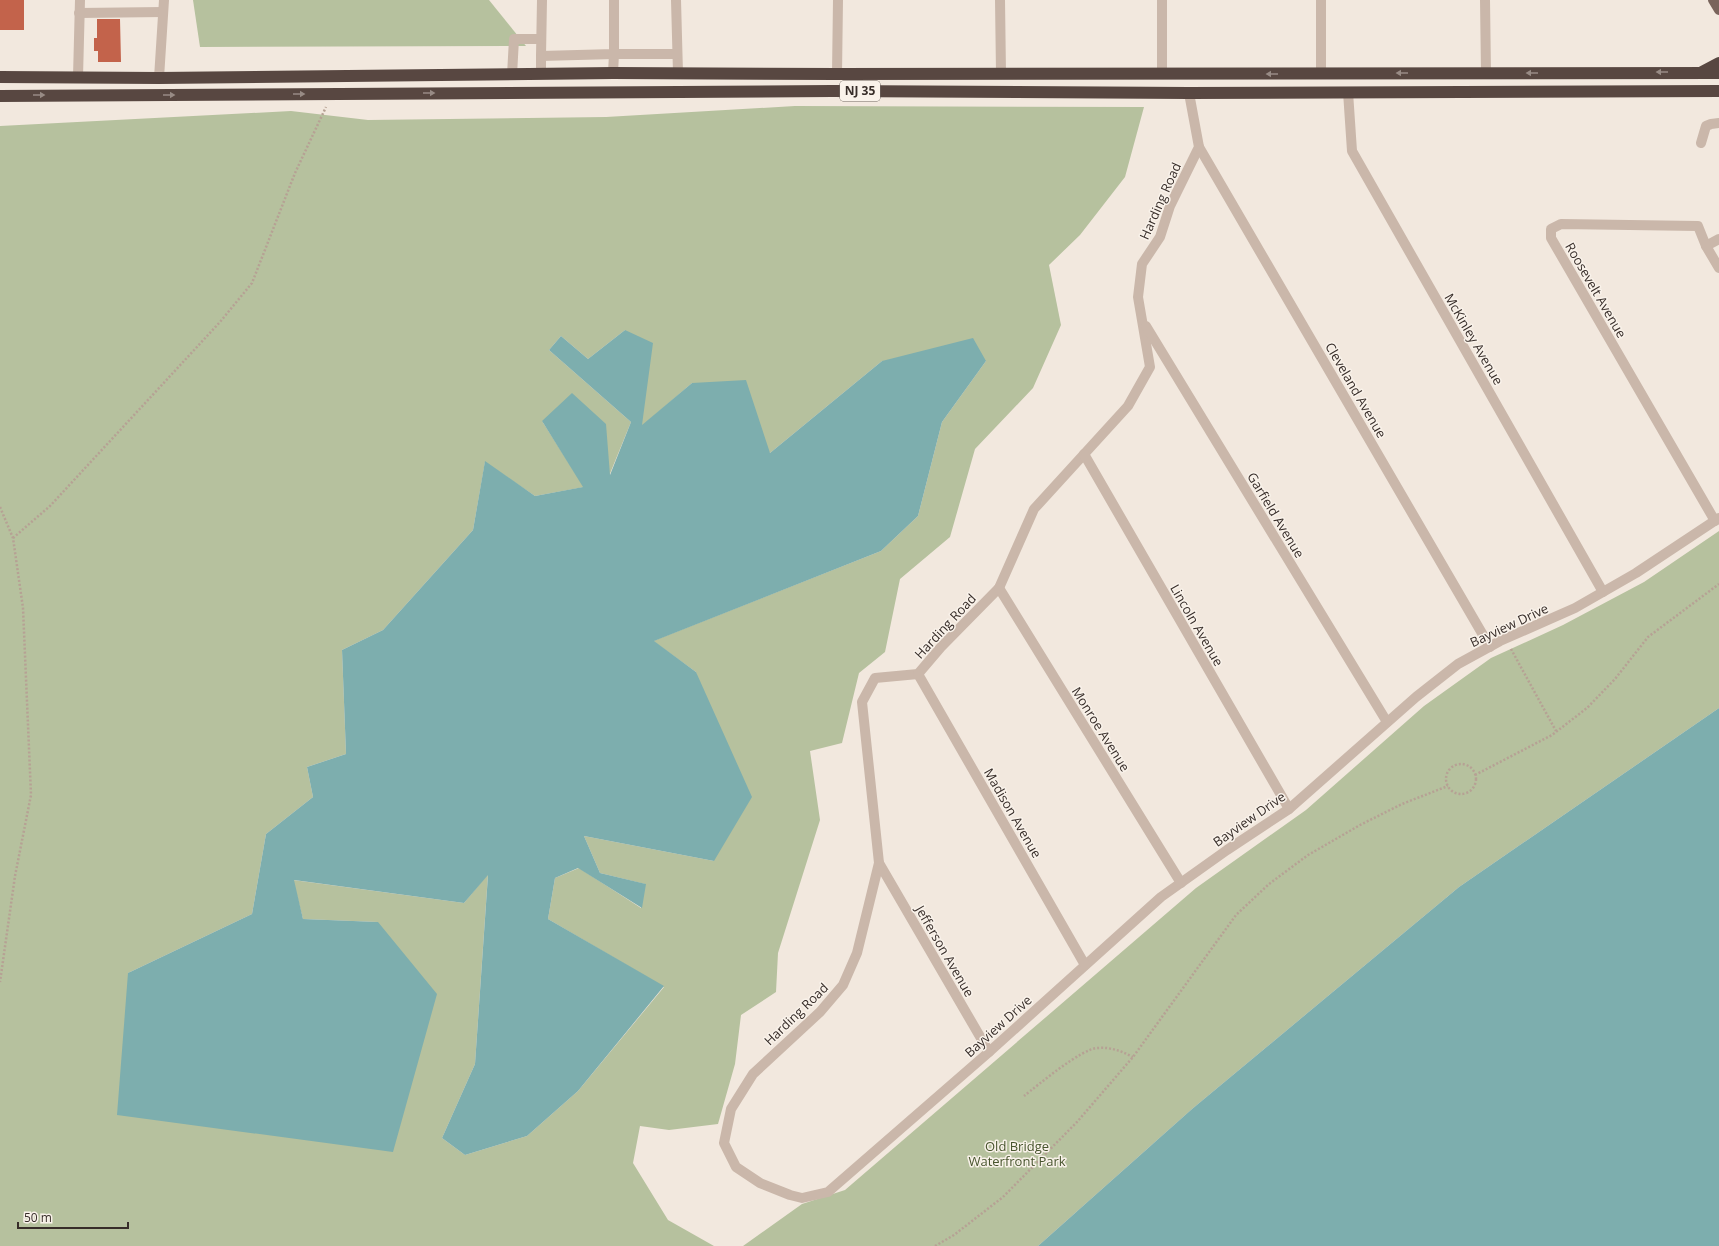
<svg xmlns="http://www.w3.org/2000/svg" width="1719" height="1246" viewBox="0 0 1719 1246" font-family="'Open Sans',sans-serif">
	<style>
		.green { fill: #b6c19e; fill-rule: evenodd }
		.water { fill: #7daeae }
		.building { fill: #c3634b }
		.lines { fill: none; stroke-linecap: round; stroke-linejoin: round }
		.path { stroke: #b6a194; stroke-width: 2.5; stroke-dasharray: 2 2; stroke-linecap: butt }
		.minor { stroke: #cab7aa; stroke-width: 10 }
		.major { stroke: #79645b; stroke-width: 10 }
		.highway { stroke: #584741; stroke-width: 12 }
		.oneway { fill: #988b85 }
		.labels { text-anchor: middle; stroke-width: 3; stroke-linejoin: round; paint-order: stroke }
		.shield { fill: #f9f2ea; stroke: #716863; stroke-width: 1 }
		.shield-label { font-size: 12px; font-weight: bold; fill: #372d29 }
		.street-label { font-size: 13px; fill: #372d29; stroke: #f9f2ea }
		.park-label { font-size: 13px; fill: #48552e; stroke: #f9f2ea }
	</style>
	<rect width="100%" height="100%" fill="#f2e8de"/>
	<g class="green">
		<path d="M 193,0 L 489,0 L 526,46 L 200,47 Z"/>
		<path d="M 795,106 L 1144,107 L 1125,177 L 1080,235 L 1049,265 L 1061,325 L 1033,388 L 975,449 L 950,537 L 900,579 L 885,652 L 859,673 L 842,743 L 810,751 L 820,820 L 778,953 L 776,992 L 741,1015 L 735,1064 L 718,1124 L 669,1130 L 640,1126 L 633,1163 L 668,1220 L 714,1246 L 0,1246 L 0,126 L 291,111 L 368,120 L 606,117 ZM 625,330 L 642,426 L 692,383 L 770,453 L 882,361 L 986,361 L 942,422 L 918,516 L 881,551 L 653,641 L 696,672 L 714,861 L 584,836 L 600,873 L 645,884 L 641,908 L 579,868 L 555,878 L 548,919 L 664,987 L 578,1091 L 527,1136 L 465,1155 L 442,1138 L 475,1064 L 488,874 L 464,903 L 293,880 L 303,919 L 378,922 L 128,973 L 252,914 L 266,834 L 313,797 L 307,767 L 346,754 L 342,650 L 383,630 L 473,530 L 485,462 L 535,496 L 584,487 L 542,421 L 609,476 L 631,422 L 549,350 L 561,336 L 588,359 Z"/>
		<path d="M 1719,531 L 1719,708 L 1459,887 L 1192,1109 L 1038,1246 L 743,1246 L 802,1204 L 845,1190 L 1196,888 L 1306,810 L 1424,706 L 1491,658 L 1563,625 L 1644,582 Z"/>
	</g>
	<g class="water">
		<path d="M 625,330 L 653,343 L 642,425 L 692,383 L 746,380 L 770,453 L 882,361 L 973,338 L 986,361 L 942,422 L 918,516 L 881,551 L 654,641 L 696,672 L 752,797 L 714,861 L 584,836 L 600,873 L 646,884 L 642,908 L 578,868 L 555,878 L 548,919 L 664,986 L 578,1091 L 527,1136 L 465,1155 L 442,1138 L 475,1064 L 488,875 L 464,903 L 294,880 L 303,919 L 378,922 L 437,994 L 393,1152 L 117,1115 L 128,973 L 252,914 L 266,834 L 313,797 L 307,767 L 346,754 L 342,650 L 383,630 L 473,530 L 485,461 L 535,496 L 583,487 L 542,421 L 572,393 L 606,424 L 610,475 L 631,422 L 549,350 L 561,336 L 588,359 Z"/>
		<path d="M 1719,708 L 1719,1246 L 1038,1246 L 1192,1109 L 1459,887 Z"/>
	</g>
	<g class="building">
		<rect x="0" y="0" width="24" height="30"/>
		<path d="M 97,19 L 120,19 L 121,62 L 98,62 L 98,51 L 94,51 L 94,38 L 97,38 Z"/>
	</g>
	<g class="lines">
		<g class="path">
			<path d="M 0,507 L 13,538 L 23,608 L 31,795 L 15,876 L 0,982"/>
			<path d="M 13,538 L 50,506 L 220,322 L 252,283 L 295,173 L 326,107"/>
			<path d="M 1511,649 L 1556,731"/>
			<circle cx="1461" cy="779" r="15"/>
			<path d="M 1475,775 L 1552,735 L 1587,708 L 1615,679 L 1648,637 L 1719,584"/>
			<path d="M 1024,1096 C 1038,1085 1082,1048 1098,1048 C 1111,1047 1121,1051 1133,1057"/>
			<path d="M 935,1246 L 954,1235 L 1003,1197 L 1077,1122 L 1133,1057 L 1236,915 L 1269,884 L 1308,855 L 1360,825 L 1402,804 L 1448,786"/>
		</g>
		<g class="minor">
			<path d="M 542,0 L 541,56 L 614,54 L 614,0"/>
			<path d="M 676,0 L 678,73"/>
			<path d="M 1000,0 L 1001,73"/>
			<path d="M 1162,0 L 1162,74"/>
			<path d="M 1485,0 L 1486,73"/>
			<path d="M 79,13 L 163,12"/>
			<path d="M 541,56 L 541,74"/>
			<path d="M 613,73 L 614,54 L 677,54"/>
			<path d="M 837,74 L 838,0"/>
			<path d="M 1321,74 L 1321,0"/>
			<path d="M 512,75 L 514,39 L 541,39"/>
			<path d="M 78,77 L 80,0"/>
			<path d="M 159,78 L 164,0"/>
			<path d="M 1348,92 L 1352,151 L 1603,592"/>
			<path d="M 1189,93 L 1199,147 L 1170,206 L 1160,237 L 1142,264 L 1138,297 L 1150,367 L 1128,406 L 1034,509 L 999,588 L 941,647 L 918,674 L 875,678 L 862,702 L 879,863 L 857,953 L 843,985 L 820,1012 L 753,1074 L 731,1109 L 724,1143 L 736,1167 L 760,1183 L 790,1195 L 802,1198 L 828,1192 L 989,1052 L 1161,897 L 1227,850 L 1289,809 L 1416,697 L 1458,664 L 1500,641 L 1575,608 L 1636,573 L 1719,518"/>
			<path d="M 1701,143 L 1706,126 L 1711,124 L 1719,123"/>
			<path d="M 1199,147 L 1490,647"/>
			<path d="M 1706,246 L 1719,239"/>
			<path d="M 1146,326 L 1387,722"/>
			<path d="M 1084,454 L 1289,809"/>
			<path d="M 1715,521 L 1551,238 L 1551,229 L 1561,224 L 1698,226 L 1706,246 L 1719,268"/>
			<path d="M 999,588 L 1181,883"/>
			<path d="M 918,674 L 1085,965"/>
			<path d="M 879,863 L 989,1052"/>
		</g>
		<path class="major" d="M 1713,0 L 1719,10"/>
		<g class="highway">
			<path d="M 1702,72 L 1719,63"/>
			<path d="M 0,77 L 159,78 L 613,73 L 837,74 L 1719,73"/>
			<path d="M 0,96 L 832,91 L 1189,93 L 1719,91"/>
		</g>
	</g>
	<defs><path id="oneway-solid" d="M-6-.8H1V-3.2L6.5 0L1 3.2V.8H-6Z"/></defs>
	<g class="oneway">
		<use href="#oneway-solid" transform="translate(1662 72) rotate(180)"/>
		<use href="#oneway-solid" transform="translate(1402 73) rotate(180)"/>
		<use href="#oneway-solid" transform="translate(1532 73) rotate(180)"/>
		<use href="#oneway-solid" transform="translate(1272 74) rotate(-180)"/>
		<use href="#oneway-solid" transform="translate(429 93)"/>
		<use href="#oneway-solid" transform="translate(299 94)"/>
		<use href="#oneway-solid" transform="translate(39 95)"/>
		<use href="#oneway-solid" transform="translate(169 95)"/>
	</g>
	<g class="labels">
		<rect class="shield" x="840" y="81" width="40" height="20" rx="3"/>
		<g class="shield-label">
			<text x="860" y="95">NJ 35</text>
		</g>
		<g class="street-label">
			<text transform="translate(1160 201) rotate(-66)" y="5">Harding Road</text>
			<text transform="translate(1596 290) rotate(60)" y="5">Roosevelt Avenue</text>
			<text transform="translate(1474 339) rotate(60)" y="5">McKinley Avenue</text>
			<text transform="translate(1356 390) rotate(60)" y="5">Cleveland Avenue</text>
			<text transform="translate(1276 515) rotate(59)" y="5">Garfield Avenue</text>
			<text transform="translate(1197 625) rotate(60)" y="5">Lincoln Avenue</text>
			<text transform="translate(1509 625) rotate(-25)" y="5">Bayview Drive</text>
			<text transform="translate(945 626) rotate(-47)" y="5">Harding Road</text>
			<text transform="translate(1101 729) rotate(58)" y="5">Monroe Avenue</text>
			<text transform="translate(1013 813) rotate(60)" y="5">Madison Avenue</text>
			<text transform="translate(1249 819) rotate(-35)" y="5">Bayview Drive</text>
			<text transform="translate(945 951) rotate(60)" y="5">Jefferson Avenue</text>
			<text transform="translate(796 1014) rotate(-44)" y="5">Harding Road</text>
			<text transform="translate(998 1026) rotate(-42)" y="5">Bayview Drive</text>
		</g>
		<g class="park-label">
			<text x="1017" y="1151">Old Bridge<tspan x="1017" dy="15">Waterfront Park</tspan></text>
		</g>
	</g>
	<path d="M18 1222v6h110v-6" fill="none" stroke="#372d29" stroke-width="2"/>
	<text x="24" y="1222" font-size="12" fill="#372d29" stroke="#f9f2ea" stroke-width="3" paint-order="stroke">50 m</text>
</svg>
